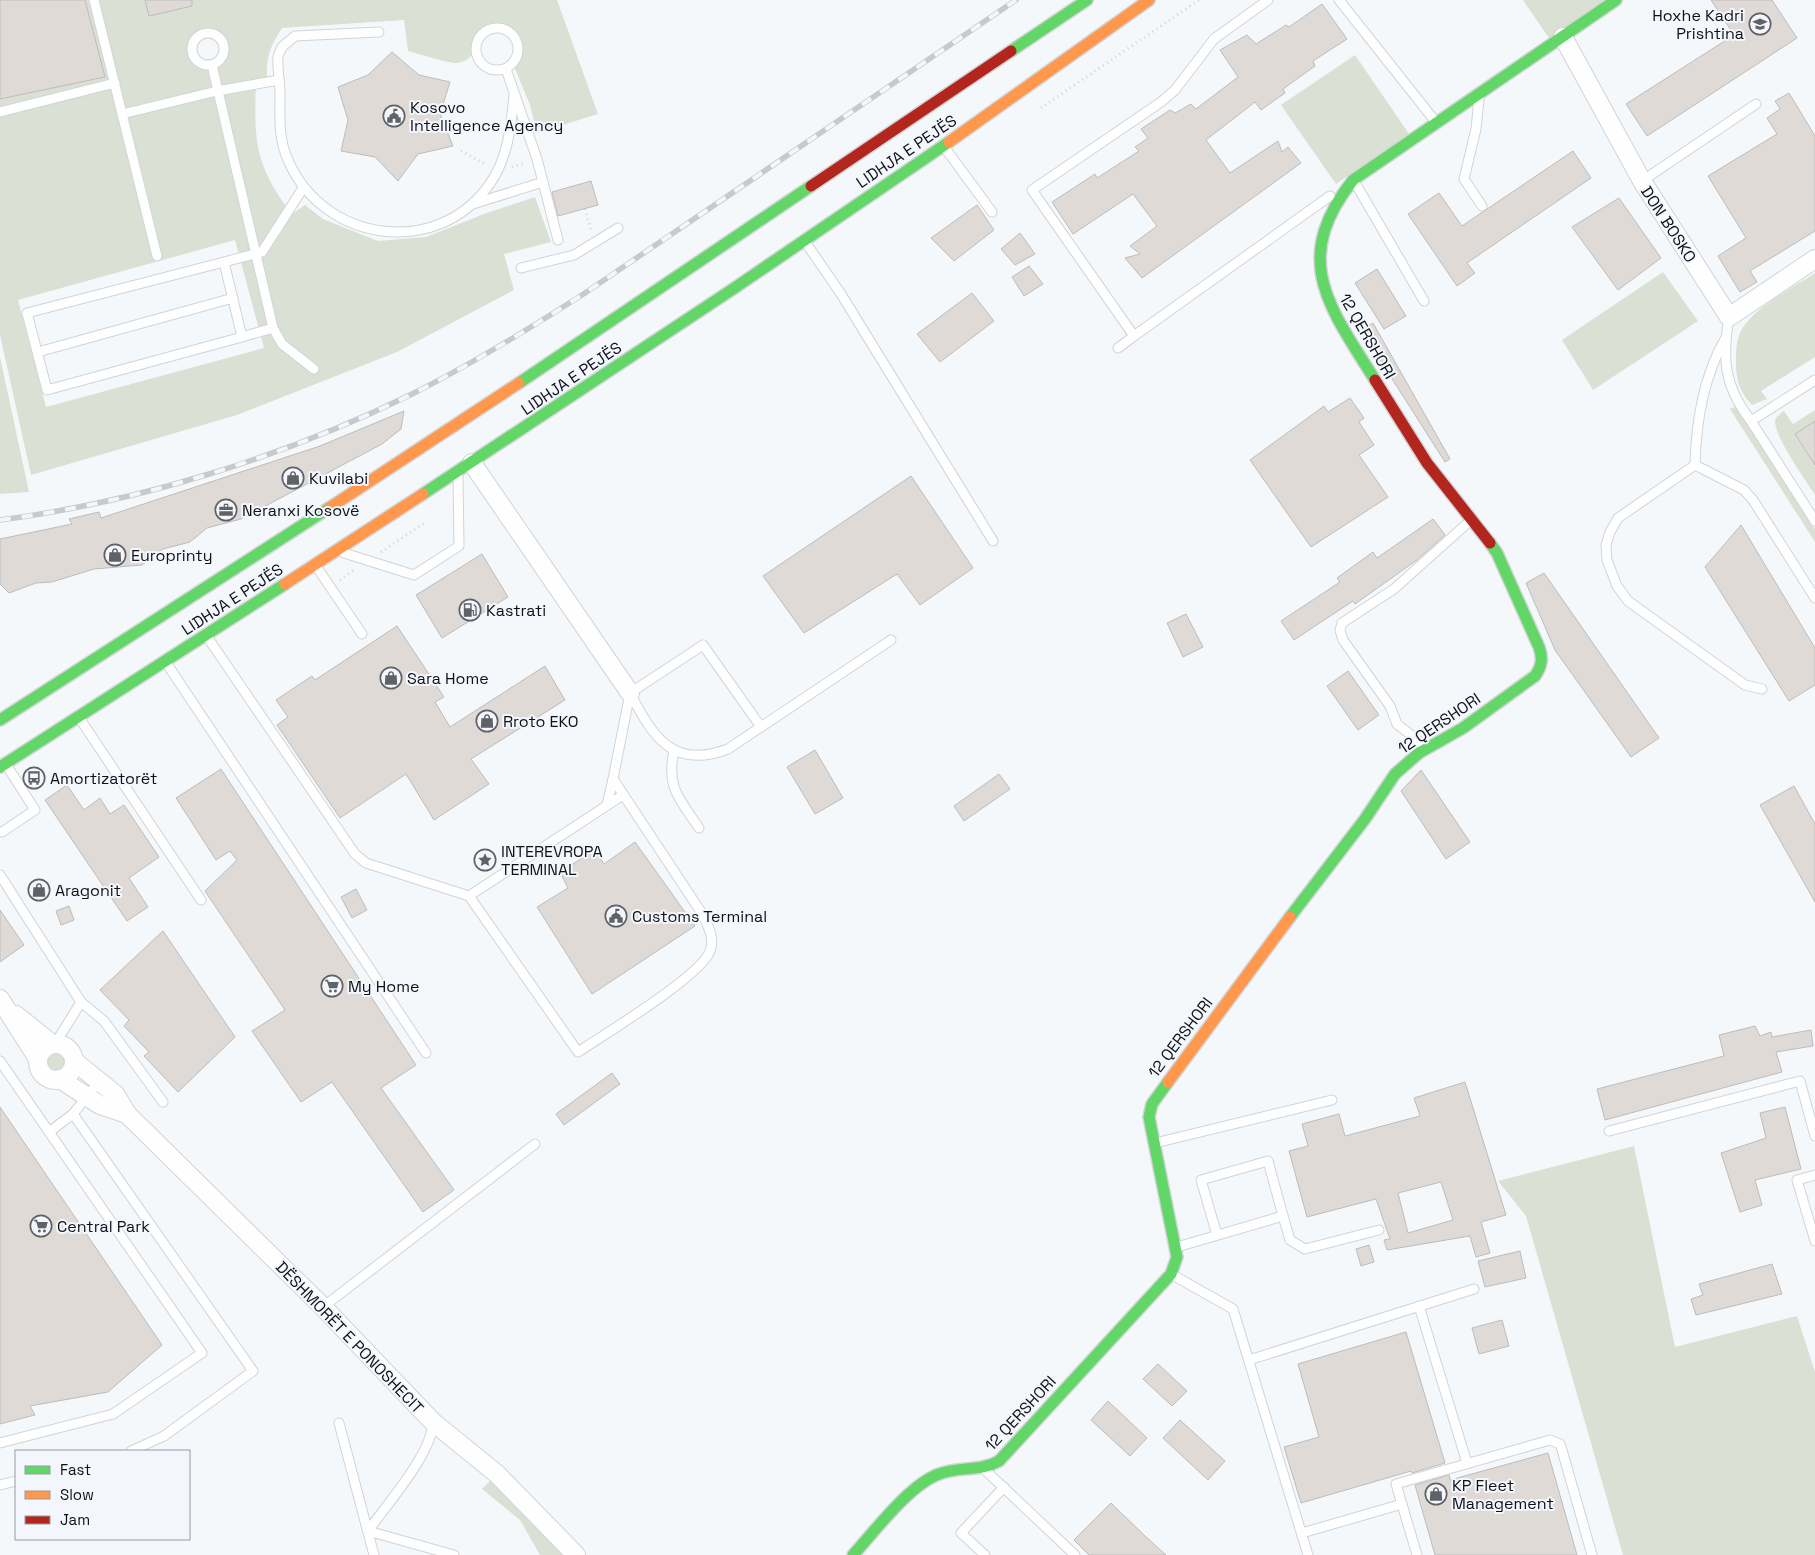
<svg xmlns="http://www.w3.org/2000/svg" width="1815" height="1555" viewBox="0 0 1815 1555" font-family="'Space Grotesk',sans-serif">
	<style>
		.green { fill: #dbe0d4; fill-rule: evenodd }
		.building { fill: #e0dad6; stroke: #bcbcbc; fill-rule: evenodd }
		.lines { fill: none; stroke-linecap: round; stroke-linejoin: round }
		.lane-casing { stroke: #d1d4d7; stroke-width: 11 }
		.street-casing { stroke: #d1d4d7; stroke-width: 20 }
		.fast-casing { stroke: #d1d4d7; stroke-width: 14 }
		.slow-casing { stroke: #d1d4d7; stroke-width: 14 }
		.jam-casing { stroke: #d1d4d7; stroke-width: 14 }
		.path { stroke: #d4d4d6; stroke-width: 3; stroke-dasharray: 1 4; stroke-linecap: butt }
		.lane { stroke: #fefefe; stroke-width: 9 }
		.street { stroke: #fefefe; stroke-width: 18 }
		.fast { stroke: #63d668; stroke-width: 11 }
		.slow { stroke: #ff974d; stroke-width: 11 }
		.jam { stroke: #b3261e; stroke-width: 11 }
		.rail-casing { stroke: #c8c9ca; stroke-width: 5.5 }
		.rail { stroke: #f3f7fd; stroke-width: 4; stroke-dasharray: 11; stroke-linecap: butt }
		.labels { text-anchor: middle; stroke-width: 4; stroke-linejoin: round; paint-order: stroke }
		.poi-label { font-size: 16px; fill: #0f1215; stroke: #f3f7fd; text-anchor: start }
		.street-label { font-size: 16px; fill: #0f1215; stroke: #f3f7fd }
	</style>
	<rect width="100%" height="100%" fill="#f5f8fb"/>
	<g class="green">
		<path d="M 0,0 L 557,0 L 598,114 L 537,133 L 530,105 L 513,64 C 526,45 507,17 485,32 C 472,41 479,61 456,63 C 451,64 416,53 408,51 L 404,20 L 282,28 C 271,45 266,56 267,77 L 256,80 C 254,140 254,165 292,214 L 305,205 L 323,219 L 378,241 L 426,237 L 484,214 L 535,197 L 551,242 L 504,254 L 514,290 L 397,352 L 237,415 L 31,475 L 0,335 ZM 207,33 L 217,36 L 224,44 L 221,59 L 212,65 L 197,61 L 192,51 L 194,41 ZM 235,240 L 264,348 L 46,407 L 18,300 Z"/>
		<path d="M 1523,0 L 1608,0 L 1549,38 Z"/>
		<path d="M 1355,55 L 1409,134 L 1336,184 L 1281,105 Z"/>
		<path d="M 1663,272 L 1698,321 L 1593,390 L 1562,340 Z"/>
		<path d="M 1815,273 L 1815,357 L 1761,391 L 1767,399 L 1752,405 C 1740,392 1736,381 1736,363 C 1736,354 1736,341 1740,333 C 1749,310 1794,287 1815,273 Z"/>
		<path d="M 0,357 L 29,492 L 0,494 Z"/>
		<path d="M 1737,406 L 1815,529 L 1815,542 L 1730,409 Z"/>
		<path d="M 1815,410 L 1815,421 L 1795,434 L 1815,465 L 1815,495 C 1805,479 1776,439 1775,422 C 1775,417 1780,414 1784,411 L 1793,424 Z"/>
		<circle cx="54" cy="1059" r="12"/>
		<path d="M 1634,1146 L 1675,1347 L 1797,1316 L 1815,1372 L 1815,1555 L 1623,1555 L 1526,1216 L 1498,1181 Z"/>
		<path d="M 497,1474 L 576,1555 L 540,1555 L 520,1520 L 482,1489 Z"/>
	</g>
	<g class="building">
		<path d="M 0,0 L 85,0 L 105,77 L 0,99 Z"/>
		<path d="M 145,0 L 192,0 L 192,6 L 149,16 Z"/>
		<path d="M 1711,0 L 1772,0 L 1797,38 L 1647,136 L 1626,104 L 1734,35 Z"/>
		<path d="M 1322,4 L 1347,39 L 1313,61 L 1315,66 L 1283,89 L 1285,93 L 1261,110 L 1255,102 L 1206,140 L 1230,173 L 1278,141 L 1282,152 L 1288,147 L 1301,163 L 1142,278 L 1125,258 L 1140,254 L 1130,246 L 1157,226 L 1133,194 L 1073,234 L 1052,202 L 1095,174 L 1097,178 L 1139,151 L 1135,147 L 1148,138 L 1141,129 L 1170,110 L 1175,113 L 1191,104 L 1196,109 L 1238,77 L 1220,50 L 1247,35 L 1256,44 L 1286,25 L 1289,27 Z"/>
		<path d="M 392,52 L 419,75 L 450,82 L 440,114 L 453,146 L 418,154 L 398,181 L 375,157 L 341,151 L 348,120 L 338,87 L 368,75 Z"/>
		<path d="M 1789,93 L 1815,136 L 1815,231 L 1750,271 L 1757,282 L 1740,292 L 1718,256 L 1746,238 L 1708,176 L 1777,134 L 1767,118 L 1780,109 L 1775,101 Z"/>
		<path d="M 1573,151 L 1591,178 L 1467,263 L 1475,273 L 1457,286 L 1408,214 L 1439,193 L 1462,226 Z"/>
		<path d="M 591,181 L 598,205 L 558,216 L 552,192 Z"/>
		<path d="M 1619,198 L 1661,258 L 1618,290 L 1572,227 Z"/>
		<path d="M 977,205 L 994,230 L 954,261 L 931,238 Z"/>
		<path d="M 1020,233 L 1035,254 L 1015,265 L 1001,249 Z"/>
		<path d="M 1029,266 L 1043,284 L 1024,296 L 1012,277 Z"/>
		<path d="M 1377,269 L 1406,316 L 1384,329 L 1355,283 Z"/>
		<path d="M 972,293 L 994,321 L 940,362 L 917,334 Z"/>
		<path d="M 1373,323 L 1450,459 L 1445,462 L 1361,330 Z"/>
		<path d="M 1350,398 L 1364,418 L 1359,422 L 1374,445 L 1359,455 L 1388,497 L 1311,547 L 1250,460 L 1324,406 L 1328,412 Z"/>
		<path d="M 404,411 L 401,429 L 382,444 L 241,519 L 207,528 L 190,542 L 163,549 L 142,565 L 94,569 L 52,582 L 36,583 L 9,593 L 0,584 L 0,539 L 72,524 L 69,519 L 99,512 L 101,518 L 320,446 Z"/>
		<path d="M 1815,421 L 1815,465 L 1795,434 Z"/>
		<path d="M 911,476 L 973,568 L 920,605 L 897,574 L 804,633 L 763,576 Z"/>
		<path d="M 1433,519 L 1445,535 L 1417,560 L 1355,604 L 1353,601 L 1294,640 L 1281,621 L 1340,582 L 1337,578 L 1373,552 L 1377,558 Z"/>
		<path d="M 1741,525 L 1815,648 L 1815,685 L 1789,701 L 1705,567 Z"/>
		<path d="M 482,554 L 508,597 L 442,638 L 416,595 Z"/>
		<path d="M 1544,573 L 1659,738 L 1631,757 L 1555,650 L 1526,583 Z"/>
		<path d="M 1186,614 L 1203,647 L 1183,657 L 1167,623 Z"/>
		<path d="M 397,626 L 444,697 L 435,702 L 450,727 L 545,666 L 565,700 L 471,759 L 489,784 L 434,820 L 406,774 L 340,818 L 277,725 L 288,717 L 276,700 L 312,676 L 315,680 Z"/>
		<path d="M 1348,671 L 1379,715 L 1358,730 L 1327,686 Z"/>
		<path d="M 815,750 L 843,798 L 815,814 L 787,767 Z"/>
		<path d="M 221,769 L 416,1065 L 381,1088 L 454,1190 L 423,1212 L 332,1082 L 301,1102 L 252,1031 L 285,1010 L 205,891 L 237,860 L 230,851 L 216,860 L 176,798 Z"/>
		<path d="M 1421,770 L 1470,842 L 1446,859 L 1401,791 Z"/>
		<path d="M 999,774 L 1010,789 L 964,821 L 954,806 Z"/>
		<path d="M 67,785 L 84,810 L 100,798 L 110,814 L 124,805 L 159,857 L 129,878 L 148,907 L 127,921 L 45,800 Z"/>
		<path d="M 1794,786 L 1815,824 L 1815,902 L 1760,805 Z"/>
		<path d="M 635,842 L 695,926 L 592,994 L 537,907 L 568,888 L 560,872 L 595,850 L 604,864 Z"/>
		<path d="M 356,889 L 367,910 L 352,918 L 341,897 Z"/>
		<path d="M 69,906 L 74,920 L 61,925 L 56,911 Z"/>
		<path d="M 0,910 L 24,945 L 0,962 Z"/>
		<path d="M 163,931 L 235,1037 L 178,1092 L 144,1056 L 149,1052 L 124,1026 L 129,1020 L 100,990 Z"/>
		<path d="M 1755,1026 L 1760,1036 L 1771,1032 L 1772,1037 L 1811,1030 L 1813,1046 L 1776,1052 L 1782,1072 L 1605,1120 L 1597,1089 L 1724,1056 L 1719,1035 Z"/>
		<path d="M 612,1073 L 620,1084 L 564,1125 L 556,1114 Z"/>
		<path d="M 1465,1082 L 1506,1215 L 1481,1222 L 1490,1253 L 1476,1257 L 1470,1236 L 1387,1250 L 1384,1240 L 1390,1239 L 1376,1199 L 1307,1217 L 1289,1151 L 1308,1146 L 1302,1124 L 1339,1114 L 1345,1136 L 1420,1116 L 1414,1098 ZM 1441,1182 L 1453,1220 L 1408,1233 L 1398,1193 Z"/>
		<path d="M 0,1107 L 162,1345 L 108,1392 L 30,1406 L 35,1415 L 0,1424 Z"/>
		<path d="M 1785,1107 L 1801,1169 L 1755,1180 L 1762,1205 L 1740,1212 L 1721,1153 L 1766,1138 L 1760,1113 Z"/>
		<path d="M 1369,1245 L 1374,1262 L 1361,1266 L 1356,1249 Z"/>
		<path d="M 1520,1251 L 1526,1278 L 1485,1287 L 1478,1261 Z"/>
		<path d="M 1772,1264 L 1782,1294 L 1696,1315 L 1691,1299 L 1703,1295 L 1699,1284 Z"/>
		<path d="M 1502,1320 L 1509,1346 L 1479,1354 L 1472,1328 Z"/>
		<path d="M 1406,1332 L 1445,1463 L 1412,1473 L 1411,1471 L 1301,1503 L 1284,1447 L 1319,1437 L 1298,1364 Z"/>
		<path d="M 1158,1364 L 1187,1391 L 1172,1406 L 1143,1379 Z"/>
		<path d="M 1108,1401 L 1147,1438 L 1130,1456 L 1091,1420 Z"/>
		<path d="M 1180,1420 L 1225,1461 L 1208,1480 L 1163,1438 Z"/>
		<path d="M 1548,1453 L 1577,1555 L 1435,1555 L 1415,1485 L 1449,1475 L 1450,1480 Z"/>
		<path d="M 1111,1503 L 1145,1536 L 1166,1555 L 1089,1555 L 1074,1540 Z"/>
	</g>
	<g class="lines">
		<g class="lane-casing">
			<g id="lane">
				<path d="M 94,0 L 157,256"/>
				<path d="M 1268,0 L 1214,39 L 1175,90 L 1161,102 L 1032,190 L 1134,336 L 1330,196"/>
				<path d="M 1339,0 L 1435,121"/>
				<circle cx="497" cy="49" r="21"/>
				<path d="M 379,32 L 295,36 L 282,47 L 278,56 C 277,69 280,81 280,93 C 280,117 278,138 288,160 C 323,242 436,259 489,185 C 508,159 511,126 514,95"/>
				<circle cx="208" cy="49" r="16"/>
				<path d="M 212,65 L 273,328 L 282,344 L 314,369"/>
				<path d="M 506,69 L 537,159 L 558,240"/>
				<path d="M 1479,99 L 1476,129 L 1464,179 L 1482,206"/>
				<path d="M 0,112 L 115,83"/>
				<path d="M 122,114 L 217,91 L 279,80"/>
				<path d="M 945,148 L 992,212"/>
				<path d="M 1354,181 L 1424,301"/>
				<path d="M 1642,181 L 1756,104"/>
				<path d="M 473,204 L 543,182"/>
				<path d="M 806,243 L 841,294 L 993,541"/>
				<path d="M 224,262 L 27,313 L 47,390 L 242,337"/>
				<path d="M 521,268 L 574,255 L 618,228"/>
				<path d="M 1729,317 C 1722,360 1724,386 1751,421"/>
				<path d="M 273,328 L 242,337 L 224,262 L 262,252 L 303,188"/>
				<path d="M 1118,348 L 1134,336"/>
				<path d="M 38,352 L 233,298"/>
				<path d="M 1815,380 L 1751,421 L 1815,521"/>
				<path d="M 1695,465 C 1696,422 1704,376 1725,339"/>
				<path d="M 344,553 L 414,575 L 459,546 L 458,476"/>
				<path d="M 316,566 L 362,634"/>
				<path d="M 208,638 L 355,854 L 366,863 L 469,896"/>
				<path d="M 167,664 L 426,1053"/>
				<path d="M 1762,689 L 1745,685 L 1628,601 L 1617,586 L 1607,560 L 1606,545 L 1610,532 L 1618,518 L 1695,465 L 1744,490 L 1753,500 L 1815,598"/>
				<path d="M 630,693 C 653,737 673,770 728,749 L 891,640"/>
				<path d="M 80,719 L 201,900"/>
				<path d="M 1426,747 L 1397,724 L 1390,706 L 1343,640 L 1340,630 L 1342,623 L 1394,589 L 1470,521"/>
				<path d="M 674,750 C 666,788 679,798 699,828"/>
				<path d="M 623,795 L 469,896 L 578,1052 C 605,1034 701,976 710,951 C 715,939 708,926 703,915 L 613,779 L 630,693 L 703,645 L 761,727"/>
				<path d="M 607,805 L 613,779"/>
				<path d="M 2,832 L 35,810 L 7,766"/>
				<path d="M 0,875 L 81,1002 L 55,1044"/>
				<path d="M 81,1002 L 104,1021 L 163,1102"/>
				<path d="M 0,1061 L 202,1353 L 113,1414 L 0,1443"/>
				<path d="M 73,1114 L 253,1371 L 164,1436 L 131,1451"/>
				<path d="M 1609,1131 L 1800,1081 L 1815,1136"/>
				<path d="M 49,1132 L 73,1114 L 100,1080"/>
				<path d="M 1155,1143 L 1332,1100"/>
				<path d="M 1815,1175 L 1797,1180 L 1815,1241"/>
				<path d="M 1283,1216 L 1290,1240 L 1305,1249 L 1379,1230"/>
				<path d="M 1177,1247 L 1283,1216 L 1268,1161 L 1201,1180 L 1217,1235"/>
				<path d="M 1171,1274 L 1233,1309 L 1308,1555"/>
				<path d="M 1419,1306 L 1467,1463"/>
				<path d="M 323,1307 L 535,1144"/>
				<path d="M 1249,1360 L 1474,1289"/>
				<path d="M 339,1423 L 374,1555"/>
				<path d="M 985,1470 L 1075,1555"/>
				<path d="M 0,1485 L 16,1481"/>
				<path d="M 368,1531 C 387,1504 432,1454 433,1422"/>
				<path d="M 368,1531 L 454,1555"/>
				<path d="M 1302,1533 L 1402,1504"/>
				<path d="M 985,1555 L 961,1533 L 1004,1487"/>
				<path d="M 1417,1555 L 1396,1484 L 1550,1440 L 1560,1444 L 1562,1450 L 1592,1555"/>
			</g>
		</g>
		<g class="street-casing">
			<g id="street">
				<path d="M 1563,37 L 1642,181 L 1729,317 L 1815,259"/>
				<path d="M 472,463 L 630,693"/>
				<path d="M 0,999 L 38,1059"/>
				<path d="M 16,1015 L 52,1044"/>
				<circle cx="56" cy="1062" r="18"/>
				<path d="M 74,1061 L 115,1094 L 127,1114 L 323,1307 L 433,1422 L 497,1474 L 576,1555"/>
				<path d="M 60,1079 L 100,1105 L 127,1114"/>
			</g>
		</g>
		<g class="fast-casing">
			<g id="fast">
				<path d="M 1011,51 L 1087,0"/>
				<path d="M 1375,380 C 1329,306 1290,260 1353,180 L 1616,0"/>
				<path d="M 519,383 L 811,186"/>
				<path d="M 423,494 L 733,289 L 949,142"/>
				<path d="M 0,720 L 329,508"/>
				<path d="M 0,767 L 285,584"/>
				<path d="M 1290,917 L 1365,819 L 1395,774 L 1419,753 L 1463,728 L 1535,676 C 1542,666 1543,658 1539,647 L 1497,553 L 1490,543"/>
				<path d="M 853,1555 C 875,1531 909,1485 939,1474 C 959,1466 980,1472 999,1461 L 1171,1274 L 1177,1257 L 1149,1117 L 1152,1104 L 1168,1082"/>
			</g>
		</g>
		<g class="slow-casing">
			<g id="slow">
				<path d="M 949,142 L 1149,0"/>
				<path d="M 329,508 L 519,383"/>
				<path d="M 285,584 L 423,494"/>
				<path d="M 1168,1082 L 1290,917"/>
			</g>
		</g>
		<g class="jam-casing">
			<g id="jam">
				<path d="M 811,186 L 1011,51"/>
				<path d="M 1375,380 L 1427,463 L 1490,543"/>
			</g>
		</g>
		<g class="path">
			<path d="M 1041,108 L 1199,0"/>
			<path d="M 461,151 L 487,165"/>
			<path d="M 512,167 L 525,163"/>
			<path d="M 585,209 L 591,230"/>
			<path d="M 381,552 L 426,522"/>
			<path d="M 340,580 L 355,569"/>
		</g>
		<use href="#lane" class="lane"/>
		<use href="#street" class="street"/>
		<use href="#fast" class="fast"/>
		<use href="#slow" class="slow"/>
		<use href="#jam" class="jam"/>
		<g class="rail-casing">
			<path id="rail" d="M 0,520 C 139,502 286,456 412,394 C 472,364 529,329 585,293 L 1016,0"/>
		</g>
		<use href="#rail" class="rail"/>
	</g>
	<defs>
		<g id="school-ring" transform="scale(1.125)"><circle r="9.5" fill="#f3f7fd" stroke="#606266" stroke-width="1.5"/><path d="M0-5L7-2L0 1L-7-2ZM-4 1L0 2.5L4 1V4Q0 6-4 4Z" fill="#606266"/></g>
		<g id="civic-ring" transform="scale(1.125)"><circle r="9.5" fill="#f3f7fd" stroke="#606266" stroke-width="1.5"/><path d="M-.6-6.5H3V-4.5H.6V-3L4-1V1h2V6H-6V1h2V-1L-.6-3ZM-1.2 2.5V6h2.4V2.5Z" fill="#606266"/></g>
		<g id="shop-ring" transform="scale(1.125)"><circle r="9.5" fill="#f3f7fd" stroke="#606266" stroke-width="1.5"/><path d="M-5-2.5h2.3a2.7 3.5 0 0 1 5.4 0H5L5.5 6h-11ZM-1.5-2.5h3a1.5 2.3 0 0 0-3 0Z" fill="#606266"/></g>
		<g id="office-ring" transform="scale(1.125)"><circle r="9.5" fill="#f3f7fd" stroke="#606266" stroke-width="1.5"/><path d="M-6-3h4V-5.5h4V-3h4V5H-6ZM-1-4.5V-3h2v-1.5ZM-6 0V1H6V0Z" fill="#606266"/></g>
		<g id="fuel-ring" transform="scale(1.125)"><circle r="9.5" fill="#f3f7fd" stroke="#606266" stroke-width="1.5"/><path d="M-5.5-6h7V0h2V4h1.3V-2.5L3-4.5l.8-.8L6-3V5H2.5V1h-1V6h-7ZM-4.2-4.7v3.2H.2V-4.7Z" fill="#606266"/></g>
		<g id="bus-ring" transform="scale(1.125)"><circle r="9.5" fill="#f3f7fd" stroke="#606266" stroke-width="1.5"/><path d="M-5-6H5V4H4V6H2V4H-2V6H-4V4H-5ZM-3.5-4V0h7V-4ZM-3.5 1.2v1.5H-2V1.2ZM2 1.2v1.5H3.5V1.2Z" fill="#606266"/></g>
		<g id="sight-ring" transform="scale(1.125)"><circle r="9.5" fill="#f3f7fd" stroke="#606266" stroke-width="1.5"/><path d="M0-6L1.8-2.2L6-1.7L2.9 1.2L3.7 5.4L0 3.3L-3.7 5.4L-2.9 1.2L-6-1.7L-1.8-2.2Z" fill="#606266"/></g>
		<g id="supermarket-ring" transform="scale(1.125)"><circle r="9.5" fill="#f3f7fd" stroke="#606266" stroke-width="1.5"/><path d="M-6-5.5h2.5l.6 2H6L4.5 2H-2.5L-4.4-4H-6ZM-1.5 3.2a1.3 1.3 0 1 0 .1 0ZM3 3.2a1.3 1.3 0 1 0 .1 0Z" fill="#606266"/></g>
	</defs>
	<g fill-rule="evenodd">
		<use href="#school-ring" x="1760" y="24"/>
		<use href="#civic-ring" x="394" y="116"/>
		<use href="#shop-ring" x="293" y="478"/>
		<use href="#office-ring" x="226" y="510"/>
		<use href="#shop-ring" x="115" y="555"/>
		<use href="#fuel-ring" x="470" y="610"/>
		<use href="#shop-ring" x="391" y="678"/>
		<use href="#shop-ring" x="487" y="721"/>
		<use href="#bus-ring" x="34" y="778"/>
		<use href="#sight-ring" x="485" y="860"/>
		<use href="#shop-ring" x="39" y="890"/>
		<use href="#civic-ring" x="616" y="916"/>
		<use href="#supermarket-ring" x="332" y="986"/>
		<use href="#supermarket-ring" x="41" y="1226"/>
		<use href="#shop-ring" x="1436" y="1494"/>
	</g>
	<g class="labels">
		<g class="poi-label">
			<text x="1744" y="21" text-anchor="end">Hoxhe Kadri<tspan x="1744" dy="18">Prishtina</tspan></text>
			<text x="410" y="113">Kosovo<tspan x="410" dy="18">Intelligence Agency</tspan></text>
			<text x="309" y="484">Kuvilabi</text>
			<text x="242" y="516">Neranxi Kosovë</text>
			<text x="131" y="561">Europrinty</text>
			<text x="486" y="616">Kastrati</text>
			<text x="407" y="684">Sara Home</text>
			<text x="503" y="727">Rroto EKO</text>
			<text x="50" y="784">Amortizatorët</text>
			<text x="501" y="857">INTEREVROPA<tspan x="501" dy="18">TERMINAL</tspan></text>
			<text x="55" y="896">Aragonit</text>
			<text x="632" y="922">Customs Terminal</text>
			<text x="348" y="992">My Home</text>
			<text x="57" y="1232">Central Park</text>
			<text x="1452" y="1491">KP Fleet<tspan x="1452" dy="18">Management</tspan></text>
		</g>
		<g class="street-label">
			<text transform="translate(906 151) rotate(-34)" y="6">LIDHJA E PEJËS</text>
			<text transform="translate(1669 224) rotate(57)" y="6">DON BOSKO</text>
			<text transform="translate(1368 336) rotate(60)" y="6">12 QERSHORI</text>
			<text transform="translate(571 378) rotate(-34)" y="6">LIDHJA E PEJËS</text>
			<text transform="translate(232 599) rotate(-33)" y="6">LIDHJA E PEJËS</text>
			<text transform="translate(1439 723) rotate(-34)" y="6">12 QERSHORI</text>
			<text transform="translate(1180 1037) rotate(-53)" y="6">12 QERSHORI</text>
			<text transform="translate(350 1337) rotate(46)" y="6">DËSHMORËT E PONOSHECIT</text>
			<text transform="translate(1020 1413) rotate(-47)" y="6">12 QERSHORI</text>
		</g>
	</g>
	<rect x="15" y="1450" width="175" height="90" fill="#f3f7fd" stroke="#989ba0"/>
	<rect x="25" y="1466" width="25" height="8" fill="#63d668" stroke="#989ba0"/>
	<text x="60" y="1475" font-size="15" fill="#0f1215">Fast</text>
	<rect x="25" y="1491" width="25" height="8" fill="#ff974d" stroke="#989ba0"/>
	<text x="60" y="1500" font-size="15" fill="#0f1215">Slow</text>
	<rect x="25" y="1516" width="25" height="8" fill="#b3261e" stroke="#989ba0"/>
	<text x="60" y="1525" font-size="15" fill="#0f1215">Jam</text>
</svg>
